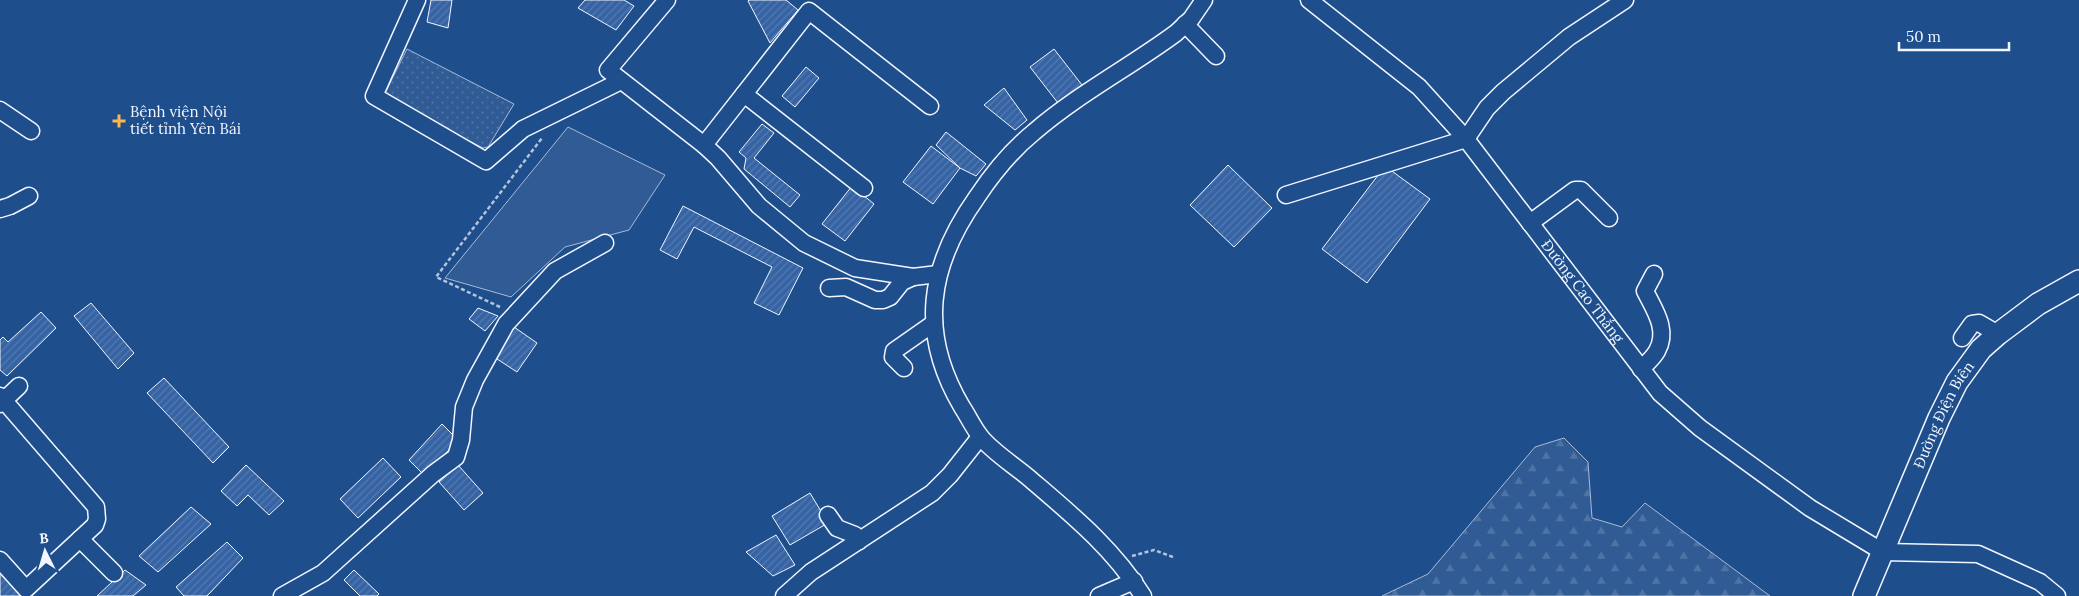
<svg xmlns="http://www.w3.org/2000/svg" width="2079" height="596" viewBox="0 0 2079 596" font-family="Lora,serif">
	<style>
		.built { fill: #305b95; stroke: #a8bbd7 }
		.forest { fill: url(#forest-firs); stroke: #a8bbd7 }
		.park { fill: url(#park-dots); stroke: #a8bbd7 }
		.building { fill: url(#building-hatch); stroke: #f2f6ff }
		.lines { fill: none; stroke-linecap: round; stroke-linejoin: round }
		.minor-casing { stroke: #f2f6ff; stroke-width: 19 }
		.major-casing { stroke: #f2f6ff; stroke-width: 24 }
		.path { stroke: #b3c4dc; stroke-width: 2.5; stroke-dasharray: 4 2.5; stroke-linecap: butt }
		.minor { stroke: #1f4e8c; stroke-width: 16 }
		.major { stroke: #1f4e8c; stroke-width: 21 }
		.poi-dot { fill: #ffb74d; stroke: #1f4e8c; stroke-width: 2 }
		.labels { text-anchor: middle; stroke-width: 4; stroke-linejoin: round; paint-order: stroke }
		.poi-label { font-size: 15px; fill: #f2f6ff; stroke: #1f4e8c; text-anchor: start }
		.street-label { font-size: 15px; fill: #f2f6ff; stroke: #1f4e8c }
	</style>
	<defs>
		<pattern id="forest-firs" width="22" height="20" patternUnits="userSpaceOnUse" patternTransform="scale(1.25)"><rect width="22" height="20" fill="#305b95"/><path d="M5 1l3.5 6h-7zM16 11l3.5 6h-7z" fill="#4e73a5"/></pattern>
		<pattern id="park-dots" width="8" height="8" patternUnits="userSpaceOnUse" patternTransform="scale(1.25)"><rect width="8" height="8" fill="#305b95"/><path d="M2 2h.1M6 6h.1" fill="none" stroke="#4e73a5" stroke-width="1.8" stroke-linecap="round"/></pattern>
		<pattern id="building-hatch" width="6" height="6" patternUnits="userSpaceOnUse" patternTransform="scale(1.25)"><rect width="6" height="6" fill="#3563a3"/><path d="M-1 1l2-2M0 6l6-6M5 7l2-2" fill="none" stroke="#537ab1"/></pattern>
	</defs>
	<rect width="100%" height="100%" fill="#1f4e8c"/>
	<path class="built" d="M 568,127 L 665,175 L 629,230 L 565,247 L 511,297 L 445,278 Z"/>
	<path class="forest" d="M 1564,438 L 1588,462 L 1592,518 L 1622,527 L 1645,503 L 1770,596 L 1382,596 L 1428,574 L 1535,447 Z"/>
	<path class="park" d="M 407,49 L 514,104 L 488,147 L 483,148 L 383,97 Z"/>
	<g class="building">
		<path d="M 431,0 L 452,0 L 448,28 L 427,22 Z"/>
		<path d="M 585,0 L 624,0 L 634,6 L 616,30 L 578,8 Z"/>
		<path d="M 749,0 L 786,0 L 798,10 L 770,43 L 748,1 Z"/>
		<path d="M 1054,49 L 1082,85 L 1058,103 L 1030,67 Z"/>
		<path d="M 806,67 L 819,78 L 795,107 L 782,96 Z"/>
		<path d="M 1004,88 L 1027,120 L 1015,130 L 984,105 Z"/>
		<path d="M 762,124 L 774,133 L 754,158 L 800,195 L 790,207 L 744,169 L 746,158 L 739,152 Z"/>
		<path d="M 946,132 L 986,164 L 976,176 L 960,168 L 936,145 Z"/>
		<path d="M 931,146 L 960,168 L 933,204 L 903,182 Z"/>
		<path d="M 1228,165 L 1272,208 L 1234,247 L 1190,205 Z"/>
		<path d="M 1385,166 L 1430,199 L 1367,283 L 1322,249 Z"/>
		<path d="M 852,186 L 874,204 L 845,241 L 822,224 Z"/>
		<path d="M 683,206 L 803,268 L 779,315 L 754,303 L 772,267 L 694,227 L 677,259 L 660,250 Z"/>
		<path d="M 91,303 L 134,353 L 118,369 L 74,316 Z"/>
		<path d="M 478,308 L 498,316 L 485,331 L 469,319 Z"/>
		<path d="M 41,312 L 56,328 L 7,376 L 0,370 L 0,340 L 3,337 L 8,342 Z"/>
		<path d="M 514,327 L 537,343 L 517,372 L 494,357 Z"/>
		<path d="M 164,378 L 229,447 L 213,463 L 147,393 Z"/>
		<path d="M 442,424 L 458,440 L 425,476 L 409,460 Z"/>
		<path d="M 383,458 L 401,477 L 358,518 L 340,499 Z"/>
		<path d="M 246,465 L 284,501 L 269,515 L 248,495 L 237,506 L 221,491 Z"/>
		<path d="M 458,465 L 483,493 L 464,510 L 439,482 Z"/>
		<path d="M 810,493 L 828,523 L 790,545 L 772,516 Z"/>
		<path d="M 191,507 L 211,524 L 158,572 L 139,556 Z"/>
		<path d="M 776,535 L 795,565 L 773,576 L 746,552 Z"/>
		<path d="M 227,542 L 243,558 L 207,596 L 184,596 L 176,587 Z"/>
		<path d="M 125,570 L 146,585 L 133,596 L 97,596 Z"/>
		<path d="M 354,570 L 379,594 L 377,596 L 360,596 L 344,580 Z"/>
		<path d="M 0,573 L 22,596 L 0,596 Z"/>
	</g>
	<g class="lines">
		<g class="minor-casing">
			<g id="minor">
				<path d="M 417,0 L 374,96 L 486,161 L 523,129 L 621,81"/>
				<path d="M 667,0 L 608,70 L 704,145 L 718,158 L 759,206 L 804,243 L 855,268 L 913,277"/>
				<path id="s1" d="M 1309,0 L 1419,87 L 1466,139 L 1660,393 L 1700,428 L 1810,508 L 1883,552 L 1978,554 L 2040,582 L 2057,596"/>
				<path d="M 1185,24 L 1216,56"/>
				<path d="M 744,94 L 864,188"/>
				<path d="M 0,110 L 31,131"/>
				<path d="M 704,145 L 809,11 L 930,106"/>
				<path d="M 1286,195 L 1466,139 L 1487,108 L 1503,92 L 1569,37 L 1625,0"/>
				<path d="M 0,209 L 10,206 L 29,196"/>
				<path d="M 1530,223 L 1575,190 L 1581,190 L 1609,218"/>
				<path d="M 829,288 L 846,287 L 875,300 L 883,300 L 890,297 L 902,282 L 913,277 L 938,274"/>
				<path d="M 1962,338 L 1972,324 L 1979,323 L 1998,334"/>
				<path d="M 904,368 L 893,357 L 894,351 L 934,323"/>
				<path d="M 1641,369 C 1646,364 1653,358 1657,351 C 1669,330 1654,309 1645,291 L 1654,274"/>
				<path d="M 0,396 L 96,507 L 97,519 L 95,525 L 26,589 L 0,560"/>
				<path d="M 0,404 L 19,386"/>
				<path d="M 828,515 L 837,528 L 855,535 L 859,541"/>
				<path d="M 80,539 L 114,573"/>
				<path d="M 282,596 L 323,573 L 433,474 L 456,457 L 461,440 L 464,407 L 475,380 L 506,324 L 555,271 L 605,243"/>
				<path d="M 784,596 L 811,572 L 932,493 L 950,475 L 980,437"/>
				<path d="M 1099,596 L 1134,581"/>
				<path d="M 1143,596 C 1113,548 1071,514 1029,478 C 1015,466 990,450 980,436 C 973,427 968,416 962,407 C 918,333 928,266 977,197 C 993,173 1012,150 1034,132 C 1078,94 1130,67 1176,33 L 1191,19 L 1204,0"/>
			</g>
		</g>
		<g class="major-casing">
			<g id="major">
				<path id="s2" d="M 1864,596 L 1939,418 L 1957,382 L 1981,349 L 1998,334 L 2038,304 L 2079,281"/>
			</g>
		</g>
		<g class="path">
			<path d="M 500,307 L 436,277 L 542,138"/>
			<path d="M 1132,556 L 1154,550 L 1173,557"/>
		</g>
		<use href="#minor" class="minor"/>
		<use href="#major" class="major"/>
	</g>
	<path class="poi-dot" d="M116.5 113.5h5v5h5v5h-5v5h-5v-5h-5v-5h5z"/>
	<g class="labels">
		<g class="poi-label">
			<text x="130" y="117">Bệnh viện Nội<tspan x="130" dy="17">tiết tỉnh Yên Bái</tspan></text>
		</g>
		<g class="street-label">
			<text dy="5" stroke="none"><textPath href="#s1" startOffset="402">Đường Cao Thắng</textPath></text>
			<text dy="5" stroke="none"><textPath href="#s2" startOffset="198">Đường Điện Biên</textPath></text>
		</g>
	</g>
	<g transform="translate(45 551) rotate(355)" stroke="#1f4e8c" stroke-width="4" paint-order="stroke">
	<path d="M0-4L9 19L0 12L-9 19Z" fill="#f2f6ff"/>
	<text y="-8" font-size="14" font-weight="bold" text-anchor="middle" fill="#f2f6ff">B</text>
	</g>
	<path d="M1899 42v8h110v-8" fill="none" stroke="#f2f6ff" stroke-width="2.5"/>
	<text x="1906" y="42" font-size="15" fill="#f2f6ff" stroke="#1f4e8c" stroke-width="4" paint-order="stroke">50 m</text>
</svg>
